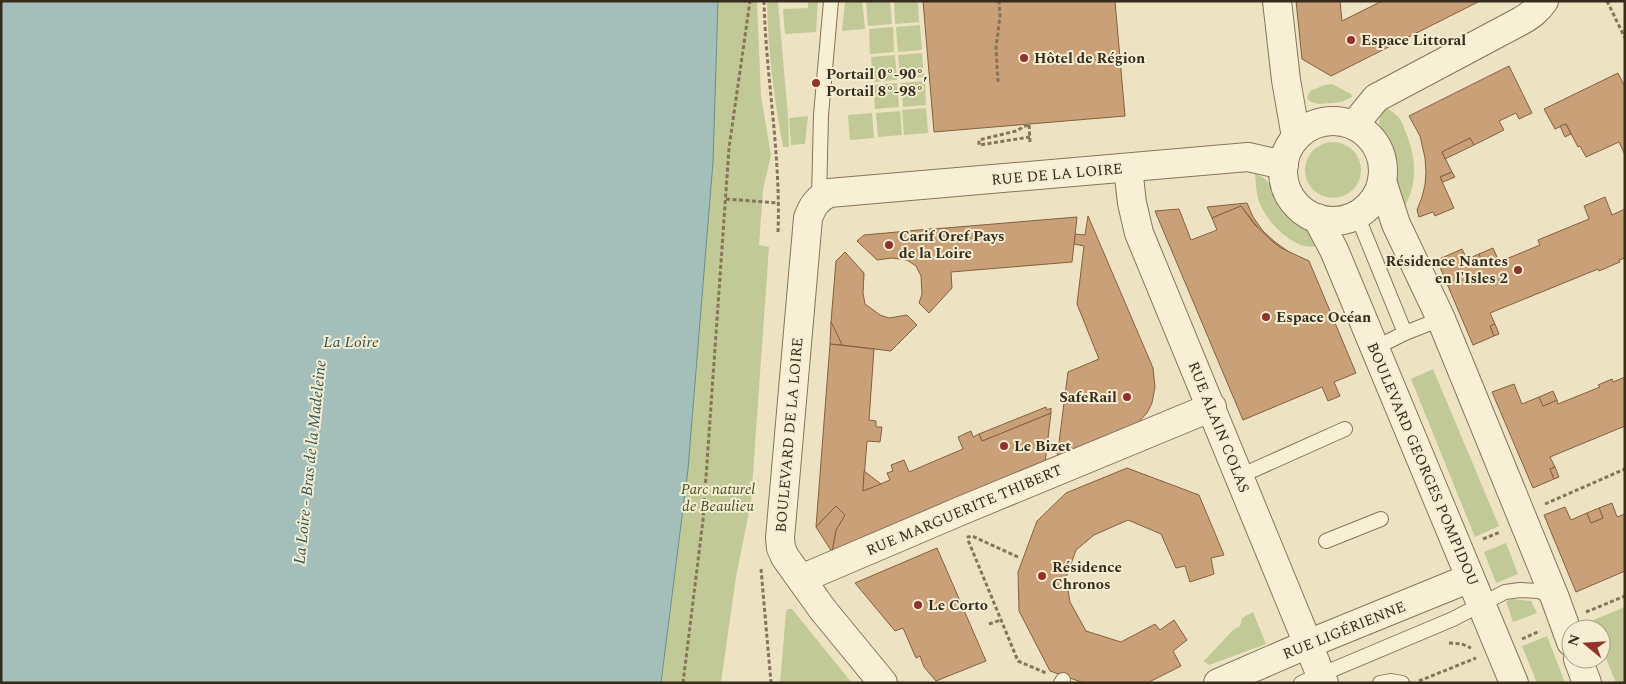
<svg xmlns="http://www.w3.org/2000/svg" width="1626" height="684" viewBox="0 0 1626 684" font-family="Spectral,serif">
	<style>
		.green { fill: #c1ca96 }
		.water { fill: #a4bfb9; stroke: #6c8d87 }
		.building { fill: #caa079; stroke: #846040 }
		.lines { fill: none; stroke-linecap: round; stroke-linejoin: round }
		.service-casing { stroke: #86745a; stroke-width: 16 }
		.minor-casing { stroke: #86745a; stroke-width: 30 }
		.path { stroke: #86745a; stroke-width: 3; stroke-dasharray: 4 2.5; stroke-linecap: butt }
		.service { stroke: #f8f0d5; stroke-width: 14 }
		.minor { stroke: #f8f0d5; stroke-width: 28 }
		.poi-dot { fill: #93322b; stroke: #f4edd1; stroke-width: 2 }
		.labels { text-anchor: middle; stroke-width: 4; stroke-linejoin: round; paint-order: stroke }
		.poi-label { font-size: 15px; font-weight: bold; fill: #362b1d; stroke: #f4edd1; text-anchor: start }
		.street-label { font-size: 15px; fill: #362b1d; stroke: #f4edd1 }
		.park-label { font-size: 15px; font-style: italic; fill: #435225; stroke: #f4edd1 }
		.water-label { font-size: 16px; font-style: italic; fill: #2d5555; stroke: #f4edd1 }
	</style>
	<rect width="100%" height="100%" fill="#ede3c2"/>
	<g class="green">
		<path d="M 718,1 L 757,1 L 761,96 L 771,155 L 763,190 L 759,245 L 769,247 L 751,502 L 736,577 L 721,683 L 661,683 L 688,469 L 713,162 Z"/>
		<path d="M 767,1 L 778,1 L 788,117 L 789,147 L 783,147 C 774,99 768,51 767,1 Z"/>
		<path d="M 808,1 L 818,1 L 816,32 L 785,34 L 783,9 L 808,8 Z"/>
		<path d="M 845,1 L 862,1 L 865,29 L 842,31 Z"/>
		<path d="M 890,1 L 892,24 L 868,26 L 866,2 Z"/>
		<path d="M 894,1 L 918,1 L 919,22 L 895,24 Z"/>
		<path d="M 920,25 L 922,50 L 898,52 L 896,27 Z"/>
		<path d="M 893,27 L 894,52 L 870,54 L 869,29 Z"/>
		<path d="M 922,53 L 924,77 L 900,79 L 898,55 Z"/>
		<path d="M 895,55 L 897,80 L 873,82 L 871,57 Z"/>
		<path d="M 925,81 L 926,105 L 903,107 L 901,83 Z"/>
		<path d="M 897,83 L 899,107 L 875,109 L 873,85 Z"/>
		<path d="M 1332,84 L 1351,94 L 1352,97 L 1342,102 L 1319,104 L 1311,102 L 1307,98 L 1310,91 L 1325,85 Z"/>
		<path d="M 1385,107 C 1390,110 1396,114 1400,119 C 1403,123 1404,129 1406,133 C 1417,160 1418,186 1402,211 L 1396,190 L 1394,160 L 1379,123 L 1380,117 Z"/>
		<path d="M 926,108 L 928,133 L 904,135 L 902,110 Z"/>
		<path d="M 900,111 L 902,135 L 878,137 L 876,113 Z"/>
		<path d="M 872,113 L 874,138 L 850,140 L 848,115 Z"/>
		<path d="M 808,116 L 805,144 L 791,145 L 789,118 Z"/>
		<circle cx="1333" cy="170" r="28"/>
		<path d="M 1255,173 L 1265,179 L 1274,189 L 1285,207 L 1311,231 L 1318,246 C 1295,252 1268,223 1260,204 C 1256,195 1256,183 1255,173 Z"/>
		<path d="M 1433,369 L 1499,526 L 1475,537 L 1411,379 Z"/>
		<path d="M 1506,543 L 1518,574 L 1496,583 L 1484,552 Z"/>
		<path d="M 1513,599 L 1531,601 L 1537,613 L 1513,622 L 1506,601 Z"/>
		<path d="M 1625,607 L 1625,683 L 1616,683 L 1601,646 L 1601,629 L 1594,629 L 1591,621 Z"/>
		<path d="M 788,609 L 792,609 L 852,683 L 780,683 L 786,612 Z"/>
		<path d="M 1253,612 L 1266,644 L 1209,665 L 1204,661 L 1233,630 L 1240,626 L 1242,618 Z"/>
		<path d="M 1547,636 L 1565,683 L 1537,683 L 1522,646 Z"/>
	</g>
	<path class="water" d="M 1,1 L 718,1 L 713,162 L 688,469 L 661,683 L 1,683 Z"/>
	<g class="building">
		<path d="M 923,1 L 1115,1 L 1125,116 L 934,132 Z"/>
		<path d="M 1296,1 L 1340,1 L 1342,21 L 1382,1 L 1480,1 L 1331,76 L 1302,59 Z"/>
		<path d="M 1509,66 L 1532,113 L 1519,119 L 1516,113 L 1499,121 L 1504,130 L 1474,145 L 1470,138 L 1442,152 L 1452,172 L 1440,177 L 1454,208 L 1435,216 L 1433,212 L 1419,217 L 1417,210 L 1422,197 L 1425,185 L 1426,172 L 1425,158 L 1420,136 L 1409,116 Z"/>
		<path d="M 1618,73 L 1625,87 L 1625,155 L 1619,142 L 1586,157 L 1580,146 L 1578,147 L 1566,124 L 1555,129 L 1544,109 Z"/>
		<path d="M 1566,124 L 1571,134 L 1565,137 L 1560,126 Z"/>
		<path d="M 1470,138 L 1474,145 L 1445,159 L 1442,152 Z"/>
		<path d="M 1452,172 L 1455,177 L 1443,182 L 1440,177 Z"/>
		<path d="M 1605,197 L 1612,215 L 1625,209 L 1625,258 L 1619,260 L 1620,262 L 1599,271 L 1598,269 L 1490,313 L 1495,324 L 1490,326 L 1494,336 L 1473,345 L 1437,260 L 1462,249 L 1467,259 L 1479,254 L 1483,263 L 1497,257 L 1499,262 L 1540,245 L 1538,240 L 1589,219 L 1584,206 Z"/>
		<path d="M 1247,203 L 1253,217 L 1263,231 L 1275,242 L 1289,252 L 1281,248 L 1263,234 L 1241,206 L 1212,218 L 1207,207 Z"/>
		<path d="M 1241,206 L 1254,224 L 1272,241 L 1281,248 L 1309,261 L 1356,373 L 1334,382 L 1340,396 L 1328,401 L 1322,387 L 1243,420 L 1155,211 L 1179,209 L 1191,240 L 1217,230 L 1212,218 Z"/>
		<path d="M 1088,216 L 1153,368 L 1155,387 L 1152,403 L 1147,413 L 1134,427 L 1057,458 L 1068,372 L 1099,359 L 1077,304 L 1084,246 L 1074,244 L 1075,234 L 1085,235 Z"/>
		<path d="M 1077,217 L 1072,262 L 951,272 L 952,288 L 929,313 L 919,303 L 922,294 L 921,276 L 916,266 L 907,260 L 892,258 L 877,260 L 857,241 L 864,235 L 930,229 L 947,238 L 946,228 Z"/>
		<path d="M 946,228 L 947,238 L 930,229 Z"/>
		<path d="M 1493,248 L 1497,257 L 1483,263 L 1479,254 Z"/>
		<path d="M 845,252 L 864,273 L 863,293 L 865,304 L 880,315 L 889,318 L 907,315 L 917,325 L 891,351 L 842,345 L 831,322 L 836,261 Z"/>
		<path d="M 831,322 L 837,334 L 842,345 L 830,344 Z"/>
		<path d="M 1495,324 L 1499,334 L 1494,336 L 1490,326 Z"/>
		<path d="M 830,344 L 874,349 L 869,420 L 876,421 L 876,427 L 882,427 L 880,442 L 867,441 L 863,491 L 890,480 L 887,473 L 893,471 L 891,465 L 904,460 L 909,472 L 963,449 L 958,437 L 971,431 L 973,437 L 979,434 L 982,441 L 1051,413 L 1045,463 L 832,552 L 836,530 L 845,515 L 836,506 L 816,527 Z"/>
		<path d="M 1625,377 L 1625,426 L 1550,457 L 1555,467 L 1550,469 L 1554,479 L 1533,488 L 1492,392 L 1514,384 L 1522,404 L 1539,397 L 1543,406 L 1557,400 L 1558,404 L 1600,387 L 1598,385 L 1612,379 L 1613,382 Z"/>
		<path d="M 1553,391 L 1557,400 L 1543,406 L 1539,397 Z"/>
		<path d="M 1046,407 L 1047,410 L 1051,408 L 1051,413 L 982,441 L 979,434 Z"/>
		<path d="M 1555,467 L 1559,477 L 1554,479 L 1550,469 Z"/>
		<path d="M 1127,468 L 1199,495 L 1224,555 L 1211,558 L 1214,574 L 1190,582 L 1185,566 L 1176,568 L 1161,534 L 1128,520 L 1094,535 L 1076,550 L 1066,578 L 1070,602 L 1086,631 L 1121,642 L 1155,624 L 1160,630 L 1174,620 L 1187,640 L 1173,651 L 1181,666 L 1147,683 L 1084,683 L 1050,671 L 1019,611 L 1018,572 L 1037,521 L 1066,493 Z"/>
		<path d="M 864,471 L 881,484 L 863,491 Z"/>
		<path d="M 1612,503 L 1617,517 L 1625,514 L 1625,571 L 1576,592 L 1544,515 L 1565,507 L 1571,520 L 1587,513 L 1591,523 L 1603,518 L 1599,508 Z"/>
		<path d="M 836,506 L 845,515 L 836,530 L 832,552 L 816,527 Z"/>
		<path d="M 1599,508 L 1603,518 L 1591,523 L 1587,513 Z"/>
		<path d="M 937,548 L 986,661 L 936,681 L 924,667 L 920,656 L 916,658 L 903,628 L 895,631 L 855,583 Z"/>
	</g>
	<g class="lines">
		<g class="service-casing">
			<g id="service">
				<path d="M 819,198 L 821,115 L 831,1"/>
				<path d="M 1357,215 L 1405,333"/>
				<path d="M 1375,348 L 1405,333 L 1441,319"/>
				<path d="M 1240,476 L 1345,429"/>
				<path d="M 1326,541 L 1381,519"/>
				<path d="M 1061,683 L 1063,680"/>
				<path d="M 1301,683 L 1453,619 L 1505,592 L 1520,590 L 1539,591 L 1554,598"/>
				<path d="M 1380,683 L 1391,681 L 1402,683"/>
			</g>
		</g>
		<g class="minor-casing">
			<g id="minor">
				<path d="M 1277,1 L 1286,80 L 1296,137"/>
				<circle cx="1333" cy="171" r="50"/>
				<path d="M 1354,125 L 1376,98 L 1519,22 C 1530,16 1537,11 1544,1"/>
				<path d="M 1128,168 L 1132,203 L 1139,233 L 1324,683"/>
				<path d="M 1382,181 L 1396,224 L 1441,319 L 1555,598 L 1571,642"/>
				<path d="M 1317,218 L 1334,250 L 1514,683"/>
				<path d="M 801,579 L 958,512 L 1212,407"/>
				<path d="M 1578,659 L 1587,683"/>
				<path d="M 883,683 L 823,610 L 785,557 L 781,548 L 780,538 L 808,218 C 813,205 817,199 829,193 L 1248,157 L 1284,165"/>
				<path d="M 1218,683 L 1308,644 L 1470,578"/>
			</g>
		</g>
		<g class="path">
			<path d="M 764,1 C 766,78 781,155 778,232"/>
			<path d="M 1607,1 L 1625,38"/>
			<path d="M 998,82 L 996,48 L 1000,16 L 999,1"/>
			<path d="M 1030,142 L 1029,124 L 1016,131 L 979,140 L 979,145 L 1030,137"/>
			<path d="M 726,199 L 779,203"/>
			<path d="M 1545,504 L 1625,469"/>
			<path d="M 1483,539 L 1500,532"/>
			<path d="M 1018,557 L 972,536 L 968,537 L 968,540 L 1018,661 L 1046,673"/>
			<path d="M 761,569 L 771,683"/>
			<path d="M 1586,612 L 1625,596"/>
			<path d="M 989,624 L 1001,620"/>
			<path d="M 1522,639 L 1540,631"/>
			<path d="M 1449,643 L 1462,644 L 1471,648"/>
			<path d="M 1419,681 L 1476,658"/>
			<path d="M 683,683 L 703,520 L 729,148 L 750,1"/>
		</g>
		<use href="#service" class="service"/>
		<use href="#minor" class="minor"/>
	</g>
	<g class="poi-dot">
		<circle cx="1351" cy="40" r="5"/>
		<circle cx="1024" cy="58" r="5"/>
		<circle cx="816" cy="83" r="5"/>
		<circle cx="889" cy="245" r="5"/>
		<circle cx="1518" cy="270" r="5"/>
		<circle cx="1266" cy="317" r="5"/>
		<circle cx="1127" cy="397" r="5"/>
		<circle cx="1004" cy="446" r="5"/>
		<circle cx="1042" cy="576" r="5"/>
		<circle cx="918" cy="605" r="5"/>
	</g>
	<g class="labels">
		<g class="poi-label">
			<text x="1361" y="45">Espace Littoral</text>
			<text x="1034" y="63">Hôtel de Région</text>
			<text x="826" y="79">Portail 0°-90°,<tspan x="826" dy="17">Portail 8°-98°</tspan></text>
			<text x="899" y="241">Carif Oref Pays<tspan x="899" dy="17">de la Loire</tspan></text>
			<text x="1508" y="266" text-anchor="end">Résidence Nantes<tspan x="1508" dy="17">en l'Isles 2</tspan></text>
			<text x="1276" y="322">Espace Océan</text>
			<text x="1117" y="402" text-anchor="end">SafeRail</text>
			<text x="1014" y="451">Le Bizet</text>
			<text x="1052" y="572">Résidence<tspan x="1052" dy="17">Chronos</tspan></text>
			<text x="928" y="610">Le Corto</text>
		</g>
		<g class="street-label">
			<text transform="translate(1057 174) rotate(-5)" y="5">RUE DE LA LOIRE</text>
			<text transform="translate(1219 427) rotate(68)" y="5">RUE ALAIN COLAS</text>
			<text transform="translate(789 435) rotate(-85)" y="5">BOULEVARD DE LA LOIRE</text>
			<text transform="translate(1423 464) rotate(67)" y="5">BOULEVARD GEORGES POMPIDOU</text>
			<text transform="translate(964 510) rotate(-23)" y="5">RUE MARGUERITE THIBERT</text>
			<text transform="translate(1344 630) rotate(-22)" y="5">RUE LIGÉRIENNE</text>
		</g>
		<g class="park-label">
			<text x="718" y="494">Parc naturel<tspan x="718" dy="17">de Beaulieu</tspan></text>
		</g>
		<g class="water-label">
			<text x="351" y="347">La Loire</text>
			<text transform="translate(309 462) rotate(-84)" y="6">La Loire - Bras de la Madeleine</text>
		</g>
	</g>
	<rect width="1626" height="684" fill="none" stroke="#362b1d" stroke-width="5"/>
	<g transform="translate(1586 644) rotate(288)"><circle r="24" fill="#f4edd1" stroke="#a89f89"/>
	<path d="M0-4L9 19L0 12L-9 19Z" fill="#93322b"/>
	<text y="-8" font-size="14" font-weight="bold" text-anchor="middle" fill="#362b1d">N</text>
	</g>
</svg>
